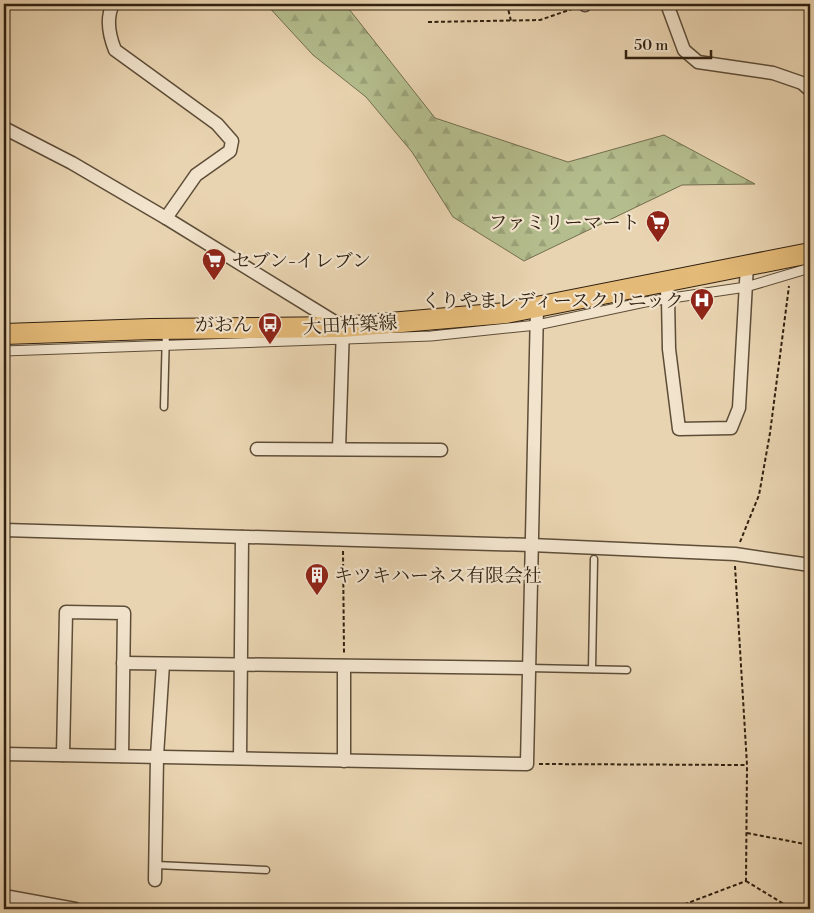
<svg xmlns="http://www.w3.org/2000/svg" width="814" height="913" viewBox="0 0 814 913" font-family="'Libre Bodoni','Noto Serif JP',serif">
	<style>
		.forest { fill: url(#forest-firs); stroke: #726e4e }
		.lines { fill: none; stroke-linecap: round; stroke-linejoin: round }
		.service-casing { stroke: #5e4d38; stroke-width: 9 }
		.pedestrian-casing { stroke: #5e4d38; stroke-width: 11 }
		.minor-casing { stroke: #5e4d38; stroke-width: 15 }
		.primary-casing { stroke: #302010; stroke-width: 22 }
		.path { stroke: #302010; stroke-width: 2; stroke-dasharray: 4 2.5; stroke-linecap: butt }
		.service { stroke: #f1e3cc; stroke-width: 6 }
		.pedestrian { stroke: #f1e3cc; stroke-width: 9 }
		.minor { stroke: #f1e3cc; stroke-width: 12 }
		.primary { stroke: #e4ba78; stroke-width: 20 }
		.labels { text-anchor: middle; stroke-width: 4.5; stroke-linejoin: round; paint-order: stroke }
		.poi-label { font-size: 19px; fill: #302010; stroke: #f1e3cc; text-anchor: end }
		.street-label { font-size: 19px; fill: #302010; stroke: #f1e3cc }
	</style>
	<defs>
		<pattern id="forest-firs" width="22" height="20" patternUnits="userSpaceOnUse" patternTransform="scale(1.25)"><rect width="22" height="20" fill="#b4bd8d"/><path d="M5 1l3.5 6h-7zM16 11l3.5 6h-7z" fill="#9ba279"/></pattern>
	</defs>
	<rect width="100%" height="100%" fill="#e9d4b1"/>
	<filter id="stains"><feTurbulence type="fractalNoise" baseFrequency=".004" numOctaves="4"/><feColorMatrix values="0 0 0 0 .2 0 0 0 0 .09 0 0 0 0 .02 0 0 0 .5 -.17"/></filter>
	<radialGradient id="worn" r=".72"><stop offset=".6" stop-color="#630" stop-opacity="0"/><stop offset="1" stop-color="#630" stop-opacity=".3"/></radialGradient>
	<path class="forest" d="M 266,4 L 345,4 L 435,118 L 568,162 L 664,135 L 755,184 L 682,185 L 524,261 L 453,217 L 412,152 L 366,97 L 313,55 Z"/>
	<g class="lines">
		<g class="service-casing">
			<g id="service">
				<path d="M 164,407 L 166,330"/>
				<path d="M 529,668 L 627,670"/>
				<path d="M 592,669 L 594,559"/>
				<path d="M 156,865 L 266,870"/>
			</g>
		</g>
		<g class="pedestrian-casing">
			<path id="pedestrian" d="M 4,351 L 431,336 L 537,325 L 645,302 L 746,287 L 810,268"/>
		</g>
		<g class="minor-casing">
			<g id="minor">
				<path d="M 584,4 L 585,5"/>
				<path d="M 667,4 L 684,50 L 698,62 L 773,73 L 802,83 L 810,90"/>
				<path d="M 4,128 L 72,163 L 166,218 L 196,175 L 230,151 L 232,141 L 217,124 L 115,50 C 109,35 106,18 113,4"/>
				<path d="M 166,218 L 343,327 L 339,449"/>
				<path d="M 665,282 L 668,298 L 669,349 L 679,429 L 731,428 L 739,408 L 747,265"/>
				<path d="M 257,449 L 441,450"/>
				<path d="M 4,530 L 531,545 L 735,554 L 810,565"/>
				<path d="M 123,663 L 529,668"/>
				<path d="M 344,666 L 344,761"/>
				<path d="M 4,754 L 527,764 L 537,308"/>
				<path d="M 63,755 L 66,612 L 124,613 L 122,756"/>
				<path d="M 240,758 L 242,537"/>
				<path d="M 155,880 L 157,756 L 163,664"/>
				<path d="M 4,896 L 75,909"/>
			</g>
		</g>
		<g class="primary-casing">
			<path id="primary" d="M 4,334 L 151,329 L 343,327 L 506,313 L 810,253"/>
		</g>
		<g class="path">
			<path d="M 507,4 L 511,21"/>
			<path d="M 428,22 L 540,20 L 575,8"/>
			<path d="M 740,542 L 759,495 L 770,433 L 789,286"/>
			<path d="M 343,551 L 344,653"/>
			<path d="M 735,566 L 747,765 L 746,881"/>
			<path d="M 539,764 L 747,765"/>
			<path d="M 747,833 L 810,845"/>
			<path d="M 746,881 L 792,909"/>
			<path d="M 672,909 L 746,881"/>
		</g>
		<use href="#service" class="service"/>
		<use href="#pedestrian" class="pedestrian"/>
		<use href="#minor" class="minor"/>
		<use href="#primary" class="primary"/>
	</g>
	<defs>
		<g id="supermarket-pin" transform="scale(1.25)"><path d="M0 17L-7.5 6A9.5 9.5 0 1 1 7.5 6Z" fill="#8f2418" stroke="#f1e3cc"/><path d="M-6-5.5h2.5l.6 2H6L4.5 2H-2.5L-4.4-4H-6ZM-1.5 3.2a1.3 1.3 0 1 0 .1 0ZM3 3.2a1.3 1.3 0 1 0 .1 0Z" fill="#fff"/></g>
		<g id="hospital-pin" transform="scale(1.25)"><path d="M0 17L-7.5 6A9.5 9.5 0 1 1 7.5 6Z" fill="#8f2418" stroke="#f1e3cc"/><path d="M-5-5h3v3.5h4V-5h3V5h-3V1.5h-4V5h-3Z" fill="#fff"/></g>
		<g id="bus-pin" transform="scale(1.25)"><path d="M0 17L-7.5 6A9.5 9.5 0 1 1 7.5 6Z" fill="#8f2418" stroke="#f1e3cc"/><path d="M-5-6H5V4H4V6H2V4H-2V6H-4V4H-5ZM-3.5-4V0h7V-4ZM-3.5 1.2v1.5H-2V1.2ZM2 1.2v1.5H3.5V1.2Z" fill="#fff"/></g>
		<g id="building-pin" transform="scale(1.25)"><path d="M0 17L-7.5 6A9.5 9.5 0 1 1 7.5 6Z" fill="#8f2418" stroke="#f1e3cc"/><path d="M-4-6H4V6H1V3H-1V6H-4ZM-2.5-4.3h1.7v1.8h-1.7ZM.8-4.3h1.7v1.8H.8ZM-2.5-1h1.7V.8h-1.7ZM.8-1h1.7V.8H.8Z" fill="#fff"/></g>
	</defs>
	<g fill-rule="evenodd">
		<use href="#supermarket-pin" x="658" y="222"/>
		<use href="#supermarket-pin" x="214" y="260"/>
		<use href="#hospital-pin" x="702" y="300"/>
		<use href="#bus-pin" x="270" y="324"/>
		<use href="#building-pin" x="317" y="575"/>
	</g>
	<g class="labels">
		<g class="poi-label">
			<text x="640" y="229">ファミリーマート</text>
			<text x="232" y="267" text-anchor="start">セブン-イレブン</text>
			<text x="684" y="307">くりやまレディースクリニック</text>
			<text x="252" y="331">がおん</text>
			<text x="334" y="582" text-anchor="start">キツキハーネス有限会社</text>
		</g>
		<g class="street-label">
			<text transform="translate(350 324) rotate(-3)" y="7">大田杵築線</text>
		</g>
	</g>
	<rect width="814" height="913" fill="none" stroke="#e9d4b1" stroke-width="20"/>
	<rect x="5" y="5" width="804" height="903" fill="none" stroke="#302010" stroke-width="2.5"/>
	<rect x="10" y="10" width="794" height="893" fill="none" stroke="#302010"/>
	<path d="M626 50v8h85v-8" fill="none" stroke="#302010" stroke-width="2.5"/>
	<text x="634" y="50" font-size="15" fill="#302010" stroke="#f1e3cc" stroke-width="4" paint-order="stroke">50 m</text>
	<rect width="100%" height="100%" filter="url(#stains)"/>
	<rect width="100%" height="100%" fill="url(#worn)"/>
</svg>
